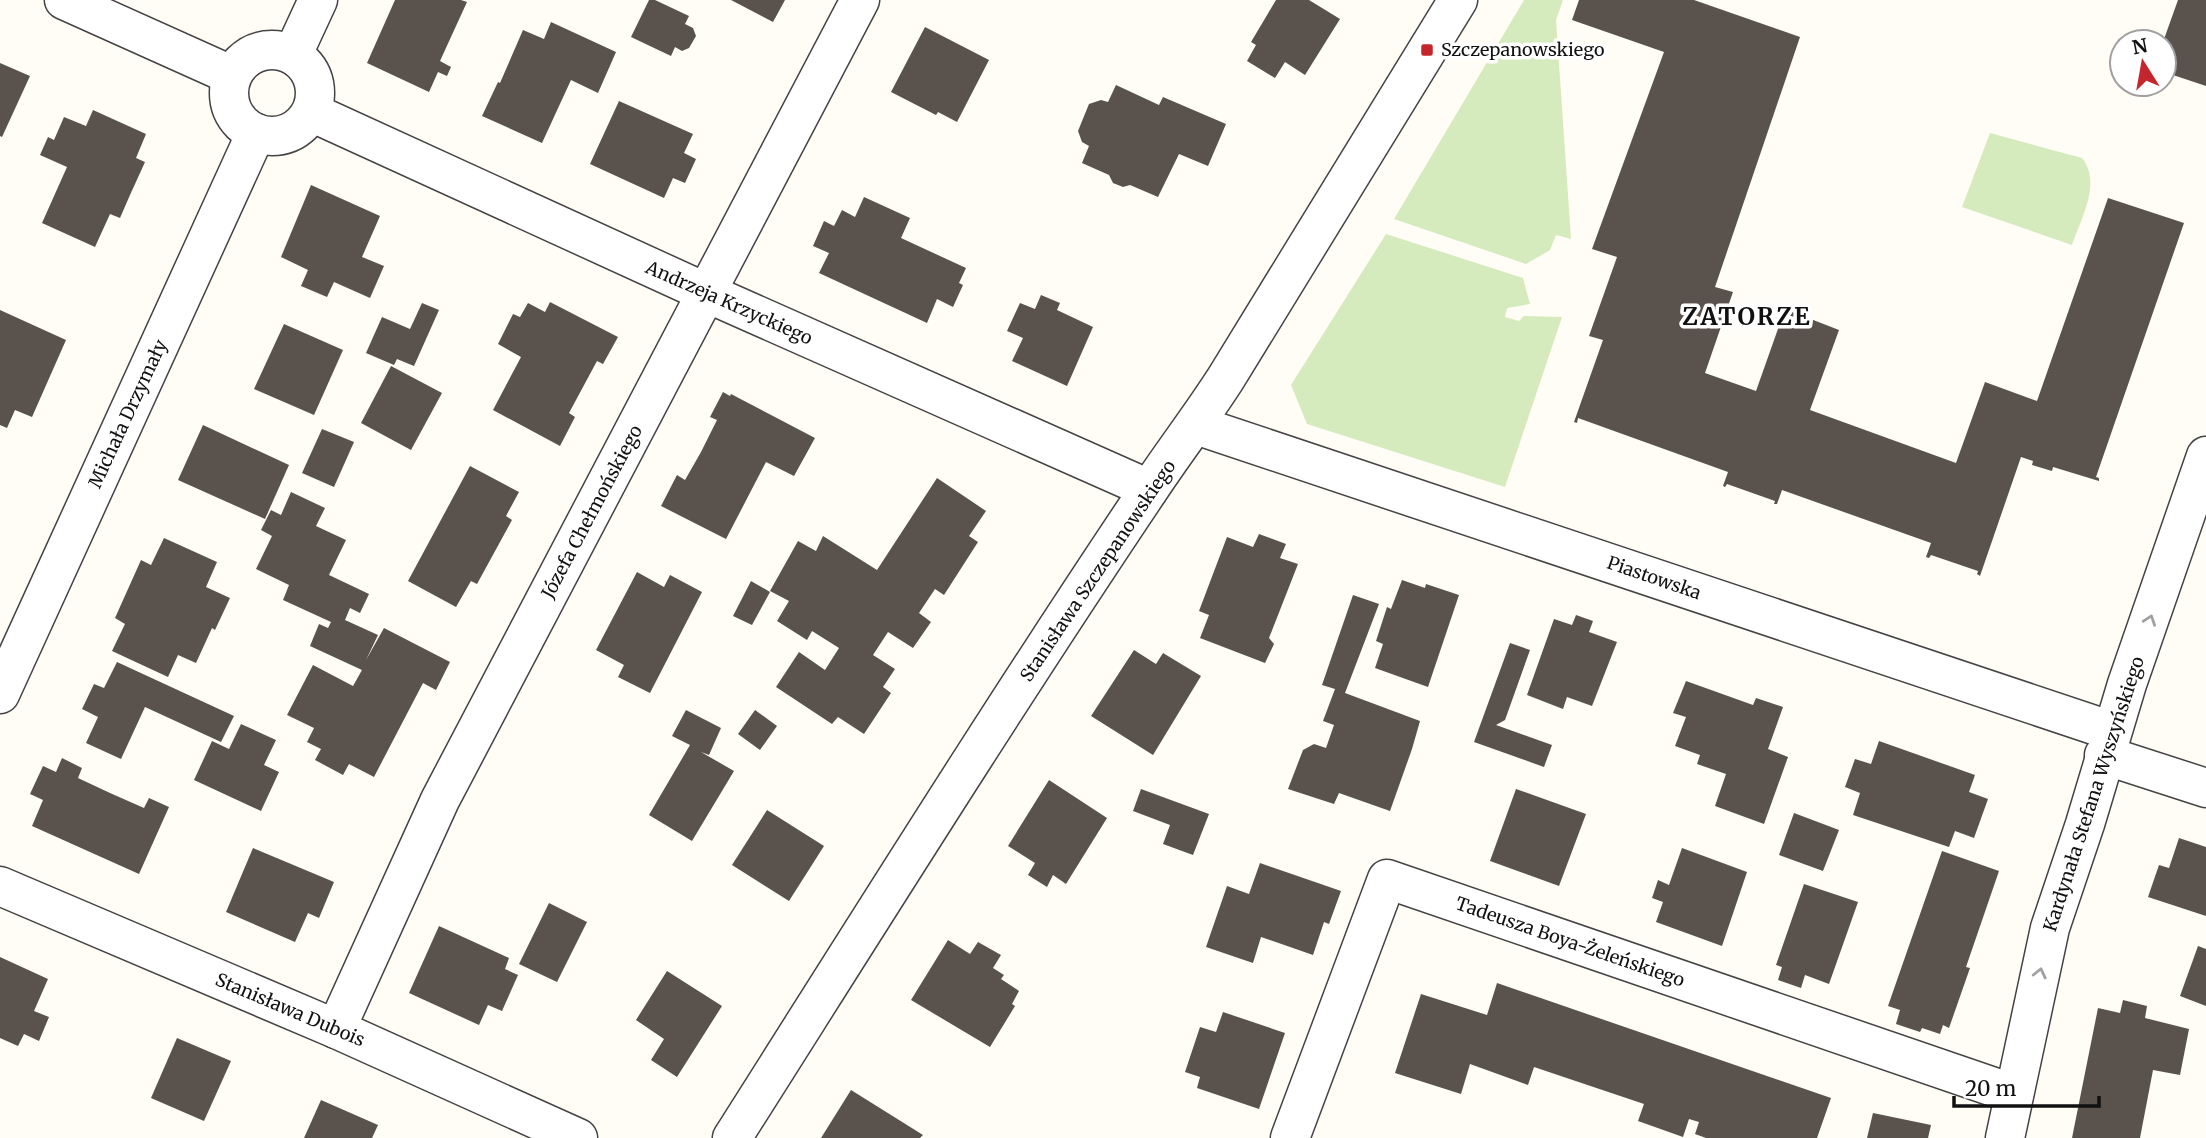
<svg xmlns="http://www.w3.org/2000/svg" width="2206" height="1138" viewBox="0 0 2206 1138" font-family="Merriweather,serif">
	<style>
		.green { fill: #d5ebbd }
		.building { fill: #5a524d }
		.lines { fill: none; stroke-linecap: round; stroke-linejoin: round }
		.minor-casing { stroke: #444; stroke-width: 41 }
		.minor { stroke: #fff; stroke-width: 38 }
		.oneway { stroke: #a0a0a0 }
		.poi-dot { fill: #c4262e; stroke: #fff; stroke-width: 2.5 }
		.labels { text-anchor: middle; stroke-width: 7; stroke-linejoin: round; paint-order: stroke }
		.poi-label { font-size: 18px; fill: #111; stroke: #fff; text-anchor: start }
		.street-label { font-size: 18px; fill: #111; stroke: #fff }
		.district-label { font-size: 24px; font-weight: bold; letter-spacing: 2px; fill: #111; stroke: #fff }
	</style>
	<rect width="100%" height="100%" fill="#fffdf5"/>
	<g class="green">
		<path d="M 1524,0 L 1563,0 L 1556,20 L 1571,239 L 1556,235 L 1550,250 L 1526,264 L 1394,219 Z"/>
		<path d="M 1990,133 L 2082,158 C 2102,182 2081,219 2072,245 L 1962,207 Z"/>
		<path d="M 1386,234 L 1523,278 L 1530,304 L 1507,308 L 1505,317 L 1519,321 L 1524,316 L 1562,317 L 1505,487 L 1307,424 L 1291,385 Z"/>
	</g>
	<g class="building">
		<path d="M 395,0 L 461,0 L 467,2 L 440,61 L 451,67 L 447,76 L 438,72 L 429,92 L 367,63 Z"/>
		<path d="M 649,0 L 655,0 L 689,16 L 685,24 L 693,28 L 696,36 L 689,48 L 682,51 L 675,47 L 671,56 L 631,37 Z"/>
		<path d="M 731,0 L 785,0 L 773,22 Z"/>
		<path d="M 1276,0 L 1309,0 L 1340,19 L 1305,75 L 1285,62 L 1275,78 L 1247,61 L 1256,45 L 1251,42 Z"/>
		<path d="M 1579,0 L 1694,0 L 1800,37 L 1715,287 L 1733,292 L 1705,373 L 1756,391 L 1785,309 L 1839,330 L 1810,410 L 1956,463 L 1985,382 L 2037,401 L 2108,198 L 2184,223 L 2096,477 L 2099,478 L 2099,481 L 2053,467 L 2052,471 L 2032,465 L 2033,461 L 2021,457 L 1980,576 L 1977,574 L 1978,571 L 1931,555 L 1929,558 L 1926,557 L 1931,543 L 1782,490 L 1777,504 L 1774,504 L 1775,501 L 1727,484 L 1725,487 L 1723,486 L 1728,472 L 1578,418 L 1577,423 L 1574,422 L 1603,340 L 1589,336 L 1617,257 L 1592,249 L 1664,52 L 1572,20 Z"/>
		<path d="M 2178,0 L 2206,0 L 2206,86 L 2164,72 L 2163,42 Z"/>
		<path d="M 551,22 L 616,52 L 598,93 L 571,80 L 542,143 L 482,116 L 498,82 L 500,83 L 523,30 L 544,39 Z"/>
		<path d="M 925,27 L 989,60 L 957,122 L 938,112 L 936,115 L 891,92 Z"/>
		<path d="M 0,63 L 30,76 L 2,137 L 0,136 Z"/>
		<path d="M 1116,85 L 1159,105 L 1163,97 L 1226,124 L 1208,166 L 1179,154 L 1158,197 L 1130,185 L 1123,187 L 1113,183 L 1109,175 L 1082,163 L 1089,146 L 1082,142 L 1078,131 L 1089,104 L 1101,100 L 1108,102 Z"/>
		<path d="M 619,101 L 693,134 L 684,153 L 696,159 L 685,183 L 673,178 L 664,198 L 590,164 Z"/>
		<path d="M 93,110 L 146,134 L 136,158 L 145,162 L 130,195 L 120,218 L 110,214 L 95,247 L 42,223 L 67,167 L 40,155 L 48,137 L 54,140 L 64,117 L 86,126 Z"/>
		<path d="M 311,185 L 380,216 L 362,257 L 384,266 L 370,298 L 334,282 L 327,297 L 301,286 L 308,270 L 281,257 Z"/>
		<path d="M 864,197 L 910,218 L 901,238 L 966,268 L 959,283 L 963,285 L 953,307 L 937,299 L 927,323 L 819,273 L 829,253 L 813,246 L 824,221 L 834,226 L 842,210 L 855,217 Z"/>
		<path d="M 1041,295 L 1060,303 L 1057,310 L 1093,327 L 1067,386 L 1012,361 L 1023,338 L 1007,331 L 1020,303 L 1035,309 Z"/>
		<path d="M 550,302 L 618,337 L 603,364 L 597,361 L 569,413 L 575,417 L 560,446 L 493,410 L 521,357 L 498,344 L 513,314 L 520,317 L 528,303 L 545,312 Z"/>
		<path d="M 422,303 L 439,310 L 414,366 L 397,359 L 394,365 L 366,353 L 382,317 L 410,329 Z"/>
		<path d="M 0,310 L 66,340 L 32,417 L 15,410 L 7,428 L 0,425 Z"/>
		<path d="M 284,324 L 343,350 L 314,415 L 254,389 Z"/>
		<path d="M 391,366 L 442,393 L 411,450 L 361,423 Z"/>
		<path d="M 723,392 L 730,396 L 731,394 L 815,438 L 794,476 L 766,462 L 726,539 L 661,506 L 677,475 L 685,480 L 701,452 L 717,420 L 710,417 Z"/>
		<path d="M 203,425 L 289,465 L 265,519 L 178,480 Z"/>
		<path d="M 322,429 L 354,442 L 334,487 L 302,473 Z"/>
		<path d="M 470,466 L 519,492 L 506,516 L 512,520 L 477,584 L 471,581 L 456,607 L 408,581 Z"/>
		<path d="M 937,478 L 986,511 L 969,536 L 978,542 L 944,595 L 935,589 L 919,613 L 931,622 L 913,648 L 888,632 L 873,655 L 895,669 L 883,687 L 891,693 L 864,734 L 838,717 L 832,724 L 776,687 L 799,652 L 825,670 L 839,648 L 812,631 L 807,640 L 777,621 L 789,601 L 770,591 L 798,541 L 816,551 L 823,536 L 877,570 Z"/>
		<path d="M 291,492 L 325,508 L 316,526 L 346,540 L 329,575 L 369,594 L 360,613 L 350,608 L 345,620 L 378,635 L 366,660 L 384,628 L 450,662 L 436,690 L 423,683 L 374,777 L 349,764 L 343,775 L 315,760 L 321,749 L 307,742 L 314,728 L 287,715 L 313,665 L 353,686 L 362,670 L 310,646 L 319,624 L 328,628 L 331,622 L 283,600 L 289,585 L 256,569 L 272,536 L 261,530 L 271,510 L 281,515 Z"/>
		<path d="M 1259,534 L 1286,544 L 1280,558 L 1298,564 L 1269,638 L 1274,644 L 1265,663 L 1200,638 L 1209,615 L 1199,611 L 1227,537 L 1253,547 Z"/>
		<path d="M 164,538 L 217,562 L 206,587 L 230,598 L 215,630 L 212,628 L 196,663 L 178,655 L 168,677 L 112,651 L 125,624 L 115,618 L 141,560 L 151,565 Z"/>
		<path d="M 637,572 L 664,587 L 670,575 L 702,592 L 650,693 L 618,677 L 624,665 L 596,650 Z"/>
		<path d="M 1402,580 L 1425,588 L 1426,584 L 1459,595 L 1428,687 L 1375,668 L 1383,644 L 1376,641 L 1387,607 L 1391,609 Z"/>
		<path d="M 751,581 L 770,592 L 752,625 L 733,616 Z"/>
		<path d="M 1353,595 L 1379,604 L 1345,693 L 1420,721 L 1412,749 L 1390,811 L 1339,793 L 1334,804 L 1288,789 L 1303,750 L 1314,744 L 1326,748 L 1334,725 L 1323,721 L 1335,689 L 1322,685 Z"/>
		<path d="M 1576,615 L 1593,621 L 1589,632 L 1617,642 L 1592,706 L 1567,697 L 1563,709 L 1527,695 L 1554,619 L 1572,625 Z"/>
		<path d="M 1510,643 L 1530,650 L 1505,720 L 1496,725 L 1552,745 L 1544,767 L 1474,742 Z"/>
		<path d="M 1134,650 L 1156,664 L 1163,653 L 1201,676 L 1153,755 L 1091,716 Z"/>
		<path d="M 117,662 L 234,716 L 221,742 L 145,707 L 121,759 L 86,743 L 98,717 L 82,709 L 94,684 L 104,688 Z"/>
		<path d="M 1686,681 L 1753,705 L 1756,698 L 1783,707 L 1768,749 L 1788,757 L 1764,824 L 1715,806 L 1726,774 L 1697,764 L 1700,755 L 1675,746 L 1686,717 L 1673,713 Z"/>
		<path d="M 686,710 L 721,728 L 709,755 L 701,752 L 734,771 L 692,841 L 649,815 L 690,745 L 672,736 Z"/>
		<path d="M 755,710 L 777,726 L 760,750 L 738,734 Z"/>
		<path d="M 241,724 L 276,740 L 264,765 L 279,772 L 261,811 L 194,780 L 212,741 L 229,749 Z"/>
		<path d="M 1879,741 L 1975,775 L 1969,792 L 1988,799 L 1974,838 L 1955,831 L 1949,847 L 1853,815 L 1860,793 L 1845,787 L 1855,759 L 1871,764 Z"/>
		<path d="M 62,758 L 82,768 L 78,778 L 110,793 L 144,808 L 149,798 L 169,807 L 139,874 L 32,826 L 43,800 L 30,794 L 43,766 L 56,772 Z"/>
		<path d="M 1049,780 L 1107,818 L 1066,884 L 1053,875 L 1047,887 L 1028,875 L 1035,863 L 1008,846 Z"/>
		<path d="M 1141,789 L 1209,814 L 1193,855 L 1163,844 L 1170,825 L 1133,811 Z"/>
		<path d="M 1516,789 L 1586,814 L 1559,886 L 1490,861 Z"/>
		<path d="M 767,810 L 824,846 L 789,901 L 732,865 Z"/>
		<path d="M 1794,813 L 1839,830 L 1823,871 L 1779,855 Z"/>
		<path d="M 2179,838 L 2206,847 L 2206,916 L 2148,897 L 2159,865 L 2169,868 Z"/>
		<path d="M 253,848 L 334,882 L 319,918 L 308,913 L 295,942 L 226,912 Z"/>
		<path d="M 1682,848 L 1747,872 L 1722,946 L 1656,922 L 1663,902 L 1652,898 L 1658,880 L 1669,885 Z"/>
		<path d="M 1942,851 L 1999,871 L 1966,967 L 1970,968 L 1949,1028 L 1943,1025 L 1940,1034 L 1922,1028 L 1920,1032 L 1896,1024 L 1900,1010 L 1888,1006 Z"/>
		<path d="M 1260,863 L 1341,891 L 1329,924 L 1324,922 L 1313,955 L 1261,937 L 1253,963 L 1206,947 L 1227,886 L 1249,894 Z"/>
		<path d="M 1804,884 L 1858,902 L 1829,984 L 1805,975 L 1801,988 L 1778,980 L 1782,967 L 1776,965 Z"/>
		<path d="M 549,903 L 587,922 L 557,982 L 519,964 Z"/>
		<path d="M 439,926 L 509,958 L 505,969 L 518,975 L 502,1011 L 488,1005 L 479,1025 L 409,993 Z"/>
		<path d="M 948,940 L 970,954 L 978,942 L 1001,955 L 993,968 L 1004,975 L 1001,979 L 1019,991 L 1012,1004 L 1015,1006 L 990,1047 L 911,1000 Z"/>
		<path d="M 2198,946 L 2206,949 L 2206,1006 L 2180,996 Z"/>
		<path d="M 0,957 L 48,979 L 34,1011 L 49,1017 L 39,1041 L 24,1034 L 18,1046 L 0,1038 Z"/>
		<path d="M 667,971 L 722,1006 L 677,1077 L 651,1060 L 664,1039 L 636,1020 Z"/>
		<path d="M 1497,983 L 1831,1098 L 1817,1138 L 1706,1138 L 1695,1134 L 1699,1122 L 1689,1119 L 1683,1137 L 1638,1121 L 1644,1104 L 1534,1067 L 1528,1085 L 1470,1064 L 1461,1094 L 1395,1073 L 1421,994 L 1487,1015 Z"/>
		<path d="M 2123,1000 L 2147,1006 L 2145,1018 L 2189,1029 L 2180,1075 L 2153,1070 L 2140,1138 L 2072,1138 L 2098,1008 L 2120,1013 Z"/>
		<path d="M 1223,1012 L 1285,1033 L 1259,1109 L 1197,1088 L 1200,1077 L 1185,1072 L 1200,1027 L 1216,1032 Z"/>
		<path d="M 177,1038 L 231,1061 L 204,1121 L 151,1098 Z"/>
		<path d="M 851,1090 L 923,1135 L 920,1138 L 821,1138 Z"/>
		<path d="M 321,1100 L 378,1125 L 372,1138 L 304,1138 Z"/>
		<path d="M 1873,1113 L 1931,1125 L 1928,1138 L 1867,1138 Z"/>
	</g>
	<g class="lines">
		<g class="minor-casing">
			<g id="minor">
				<path d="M 64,0 L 231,75"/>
				<circle cx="272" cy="93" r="43"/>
				<path d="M 293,54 L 318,0"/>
				<path d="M 311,112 L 707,293 L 1149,489"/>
				<path d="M 1196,425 L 2112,731"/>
				<path d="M 0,694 L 256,133"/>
				<path d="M 2104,755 L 2206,788"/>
				<path d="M 0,886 L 336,1029 L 578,1138"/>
				<path d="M 336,1029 L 440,800 L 860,0"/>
				<path d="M 732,1138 C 869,922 1005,704 1148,491 C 1173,453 1201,417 1226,378 L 1458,0"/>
				<path d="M 1290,1138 L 1387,879 L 2014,1094"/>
				<path d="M 2005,1138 L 2050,928 L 2085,824 L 2127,684 L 2206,456"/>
			</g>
		</g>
		<use href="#minor" class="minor"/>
	</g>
	<defs><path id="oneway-chevron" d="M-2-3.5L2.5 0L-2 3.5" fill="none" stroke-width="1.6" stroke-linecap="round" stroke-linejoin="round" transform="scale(1.75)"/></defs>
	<g class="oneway">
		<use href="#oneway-chevron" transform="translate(2150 620) rotate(-71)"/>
		<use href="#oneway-chevron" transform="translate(2040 973) rotate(-77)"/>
	</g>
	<rect class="poi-dot" x="1420" y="43" width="14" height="14" rx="3.5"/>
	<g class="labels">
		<g class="poi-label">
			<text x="1441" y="56">Szczepanowskiego</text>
		</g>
		<g class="street-label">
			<text transform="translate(729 303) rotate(24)" y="6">Andrzeja Krzyckiego</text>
			<text transform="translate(128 414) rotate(-65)" y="6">Michała Drzymały</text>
			<text transform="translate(592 512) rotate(-62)" y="6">Józefa Chełmońskiego</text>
			<text transform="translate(1098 571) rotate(-56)" y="6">Stanisława Szczepanowskiego</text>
			<text transform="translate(1654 578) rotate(19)" y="6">Piastowska</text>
			<text transform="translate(2094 794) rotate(-72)" y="6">Kardynała Stefana Wyszyńskiego</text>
			<text transform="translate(1570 942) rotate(19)" y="6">Tadeusza Boya-Żeleńskiego</text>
			<text transform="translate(290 1010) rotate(23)" y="6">Stanisława Dubois</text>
		</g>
		<g class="district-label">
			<text x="1747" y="325">ZATORZE</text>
		</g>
	</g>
	<g transform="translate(2143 63) rotate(349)"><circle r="33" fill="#ffffff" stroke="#a0a0a0" stroke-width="2"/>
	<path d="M0-5L12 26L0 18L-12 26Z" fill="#c4262e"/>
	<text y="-10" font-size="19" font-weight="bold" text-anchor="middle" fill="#111111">N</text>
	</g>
	<path d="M1954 1096v10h145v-10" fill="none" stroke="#111111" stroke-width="3.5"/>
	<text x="1965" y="1096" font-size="21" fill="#111111" stroke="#ffffff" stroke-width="5" paint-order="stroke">20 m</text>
</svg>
